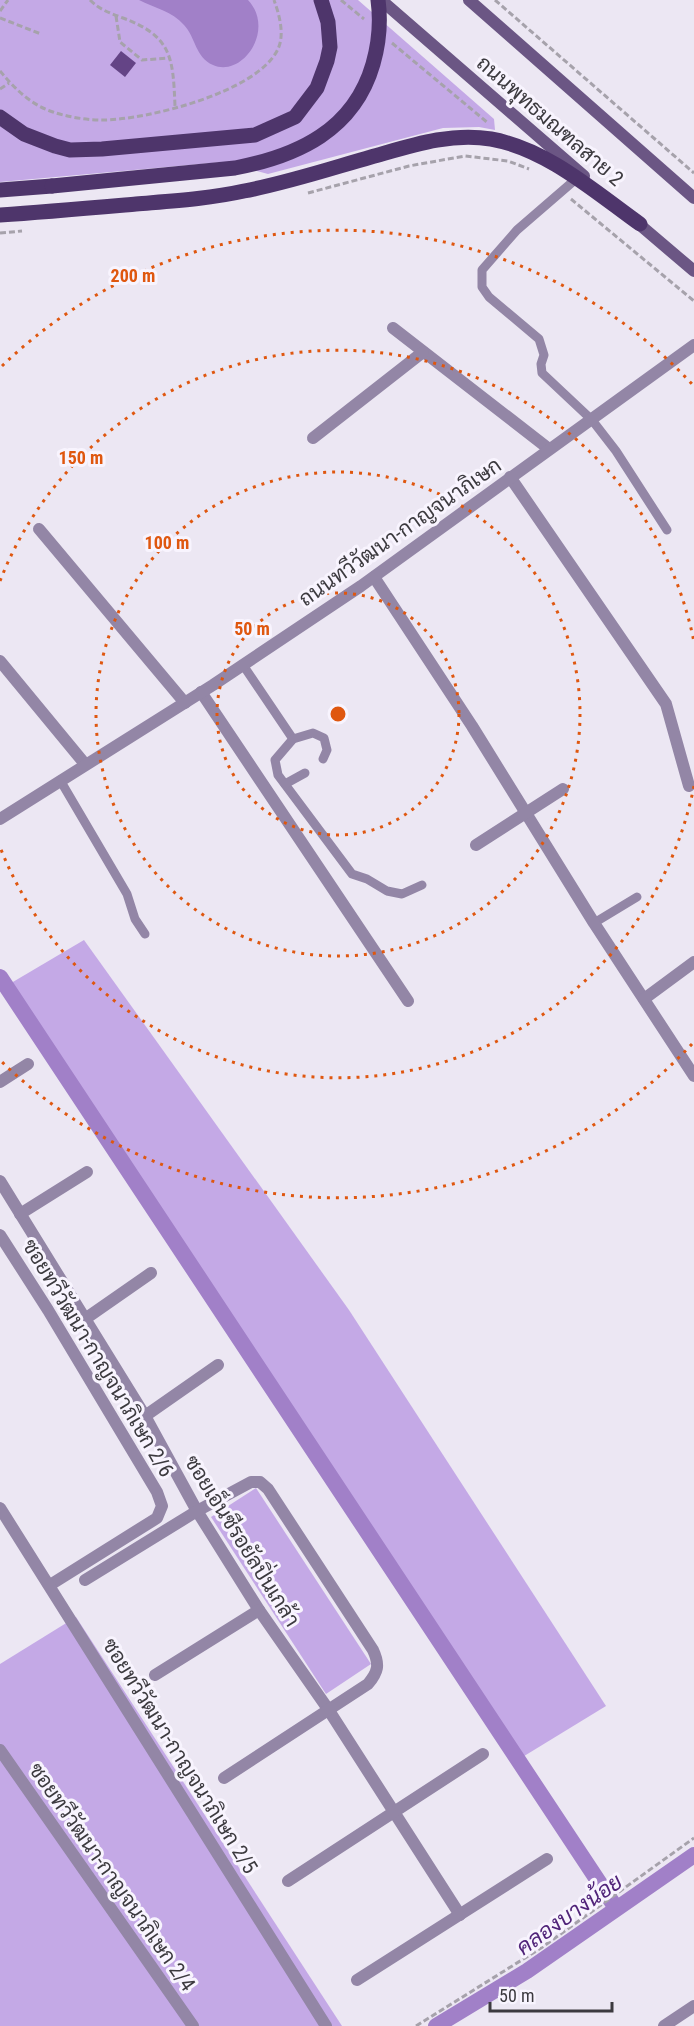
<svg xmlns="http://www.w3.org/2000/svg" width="694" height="2026" viewBox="0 0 694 2026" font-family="'Roboto Condensed',Sarabun,sans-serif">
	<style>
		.green { fill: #c4a9e6 }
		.water { fill: #a180c8 }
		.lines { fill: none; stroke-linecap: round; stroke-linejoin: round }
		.canal { stroke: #a180c8; stroke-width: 16 }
		.building { fill: #644486 }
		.path { stroke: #a6a2ab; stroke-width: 3; stroke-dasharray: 6 3; stroke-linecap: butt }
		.service { stroke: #9386a6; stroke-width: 9 }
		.minor { stroke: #9386a6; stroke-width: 12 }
		.tertiary { stroke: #9386a6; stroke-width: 12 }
		.secondary { stroke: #6b5684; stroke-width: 12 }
		.primary { stroke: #4e356b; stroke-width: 15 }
		.primary-bridge { stroke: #4e356b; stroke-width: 15 }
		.ring { fill: none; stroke: #df570f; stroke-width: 3; stroke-dasharray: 3 6 }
		.labels { text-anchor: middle; stroke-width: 6; stroke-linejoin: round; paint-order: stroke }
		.street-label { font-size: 21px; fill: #3c3a3f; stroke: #f8f4fe }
		.water-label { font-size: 22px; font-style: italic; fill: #502379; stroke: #f8f4fe }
		.centre { fill: #df570f; stroke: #f8f4fe; stroke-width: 3 }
		.ring-label { font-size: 18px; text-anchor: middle; font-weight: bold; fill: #df570f; stroke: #f8f4fe; stroke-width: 6; stroke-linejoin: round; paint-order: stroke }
	</style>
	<rect width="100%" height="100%" fill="#ece7f3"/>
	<g class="green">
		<path d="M 0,0 L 358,0 L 494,119 L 495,130 L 479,127 L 443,128 L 268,174 L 223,162 L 0,182 Z"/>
		<path d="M 84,940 L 349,1310 L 606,1706 L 516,1761 L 1,989 Z"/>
		<path d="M 256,1488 L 371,1664 L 326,1694 L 211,1517 Z"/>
		<path d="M 76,1617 L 342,2026 L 0,2026 L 0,1664 Z"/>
	</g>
	<path class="water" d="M 139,0 L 248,0 C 276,30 242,78 213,65 C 195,57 196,38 184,25 C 172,11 154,8 139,0 Z"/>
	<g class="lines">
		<g class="canal">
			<path d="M 0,977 L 616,1908"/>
			<path d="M 436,2026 L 527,1971 L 694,1855"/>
		</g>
	</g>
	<path class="building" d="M 121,51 L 136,63 L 125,77 L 110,65 Z"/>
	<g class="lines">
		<g class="path">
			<path d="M 90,0 C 100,10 110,13 123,18 C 172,36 173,58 175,106"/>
			<path d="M 341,0 L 364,19"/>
			<path d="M 495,0 L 694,173"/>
			<path d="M 0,11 L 8,0"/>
			<path d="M 116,16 L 120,42 L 142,60 L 169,58"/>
			<path d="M 0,18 L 41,34"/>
			<path d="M 392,43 L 488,123"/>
			<path d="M 0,71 C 14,88 31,105 53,112 C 68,117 86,120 102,120 C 147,120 258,92 278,49 C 285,34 279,14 274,0"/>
			<path d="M 0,89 L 9,83"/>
			<path d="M 308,193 L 409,166 L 465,156 L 508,161 L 529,169"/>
			<path d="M 571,199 L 694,301"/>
			<path d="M 0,233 L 22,231"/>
			<path d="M 416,2026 L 541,1948 L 694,1838"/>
		</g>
		<g class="service">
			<path d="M 576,179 L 517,230 L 482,270 L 482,287 L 489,297 L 539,339 L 544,355 L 541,364 L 542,373 L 592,420 L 616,451 L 667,530"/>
			<path d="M 243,665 L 293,739"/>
			<path d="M 323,759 L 327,750 L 324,738 L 313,733 L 293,739 L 275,760 L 278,775 L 352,874 L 367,879 L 387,891 L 402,894 L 422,885"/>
			<path d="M 60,780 L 127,894 L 135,919 L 145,934"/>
			<path d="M 285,784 L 305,773"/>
			<path d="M 594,923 L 637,897"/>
		</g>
		<g class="minor">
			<path d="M 393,328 L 549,449"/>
			<path d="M 313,438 L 423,352"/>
			<path d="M 510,477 L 666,704 L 689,786"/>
			<path d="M 39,529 L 185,703"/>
			<path d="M 374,577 L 472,726 L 594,923 L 694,1076"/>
			<path d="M 0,661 L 85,764"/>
			<path d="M 201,692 L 408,1001"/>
			<path d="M 476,845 L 563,789"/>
			<path d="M 644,999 L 694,962"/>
			<path d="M 0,1082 L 28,1064"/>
			<path d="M 0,1181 L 145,1416 L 197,1511 L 259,1610 L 328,1709 L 460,1915"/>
			<path d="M 20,1214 L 87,1172"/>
			<path d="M 0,1235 L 48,1310 L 157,1492 L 162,1506 L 157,1518 L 50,1585"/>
			<path d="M 85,1319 L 151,1273"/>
			<path d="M 145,1416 L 218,1365"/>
			<path d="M 0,1508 L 326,2026"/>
			<path d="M 85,1580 L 197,1511 L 251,1482 L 260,1482 L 268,1489 L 373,1650 C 380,1665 378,1672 368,1684 L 224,1778"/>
			<path d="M 155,1675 L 259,1610"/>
			<path d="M 0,1750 L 193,2026"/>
			<path d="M 288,1881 L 483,1754"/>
			<path d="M 357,1980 L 547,1859"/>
			<path d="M 664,2026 L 694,2006"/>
		</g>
		<path class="tertiary" d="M 0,819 L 213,685 L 361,586 L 694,345"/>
		<g class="secondary">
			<path d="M 381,0 L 584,176"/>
			<path d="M 469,0 L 694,198"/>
			<path d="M 633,219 L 694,271"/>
		</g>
		<g class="primary">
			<path d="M 0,117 L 24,134 L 55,146 L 70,150 L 102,149 L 255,135 L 295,117 L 317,88 L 327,61 L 330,47 L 328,22 L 321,0"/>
			<path d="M 0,190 L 52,186"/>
			<path d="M 0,215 C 45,212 90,208 136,204 C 172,201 208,199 244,191 C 287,183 329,169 371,157 C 410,146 450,132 491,139 C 547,149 595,192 640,224"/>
		</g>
		<path class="primary-bridge" d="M 52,186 L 235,168 C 298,156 354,130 373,64 C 379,43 381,22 378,0"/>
	</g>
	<g class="ring">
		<circle cx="338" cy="714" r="121"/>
		<circle cx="338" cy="714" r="242"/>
		<path d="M694 786A363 363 0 0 1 0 847M0 581A363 363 0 0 1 694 642"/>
		<path d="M692 1044A484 484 0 0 1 2 1062M2 366A484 484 0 0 1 692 384"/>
	</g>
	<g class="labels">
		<g class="street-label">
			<text transform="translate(550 121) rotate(41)" y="7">ถนนพุทธมณฑลสาย 2</text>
			<text transform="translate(400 532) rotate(-35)" y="7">ถนนทวีวัฒนา-กาญจนาภิเษก</text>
			<text transform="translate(98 1358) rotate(59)" y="7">ซอยทวีวัฒนา-กาญจนาภิเษก 2/6</text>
			<text transform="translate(242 1541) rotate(58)" y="7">ซอยเอ็นซีรอยัลปิ่นเกล้า</text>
			<text transform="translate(180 1756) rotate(58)" y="7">ซอยทวีวัฒนา-กาญจนาภิเษก 2/5</text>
			<text transform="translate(112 1877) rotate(55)" y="7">ซอยทวีวัฒนา-กาญจนาภิเษก 2/4</text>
		</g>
		<g class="water-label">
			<text transform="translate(569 1914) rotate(-35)" y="8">คลองบางน้อย</text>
		</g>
	</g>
	<circle cx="338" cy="714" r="9" class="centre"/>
	<g class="ring-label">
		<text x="133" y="282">200 m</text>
		<text x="81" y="464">150 m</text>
		<text x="167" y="549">100 m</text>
		<text x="252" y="635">50 m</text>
	</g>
	<path d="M490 2002v9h122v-9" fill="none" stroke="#3c3a3f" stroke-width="3"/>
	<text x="499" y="2002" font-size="18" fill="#3c3a3f" stroke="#f8f4fe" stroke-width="4.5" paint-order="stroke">50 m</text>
</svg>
